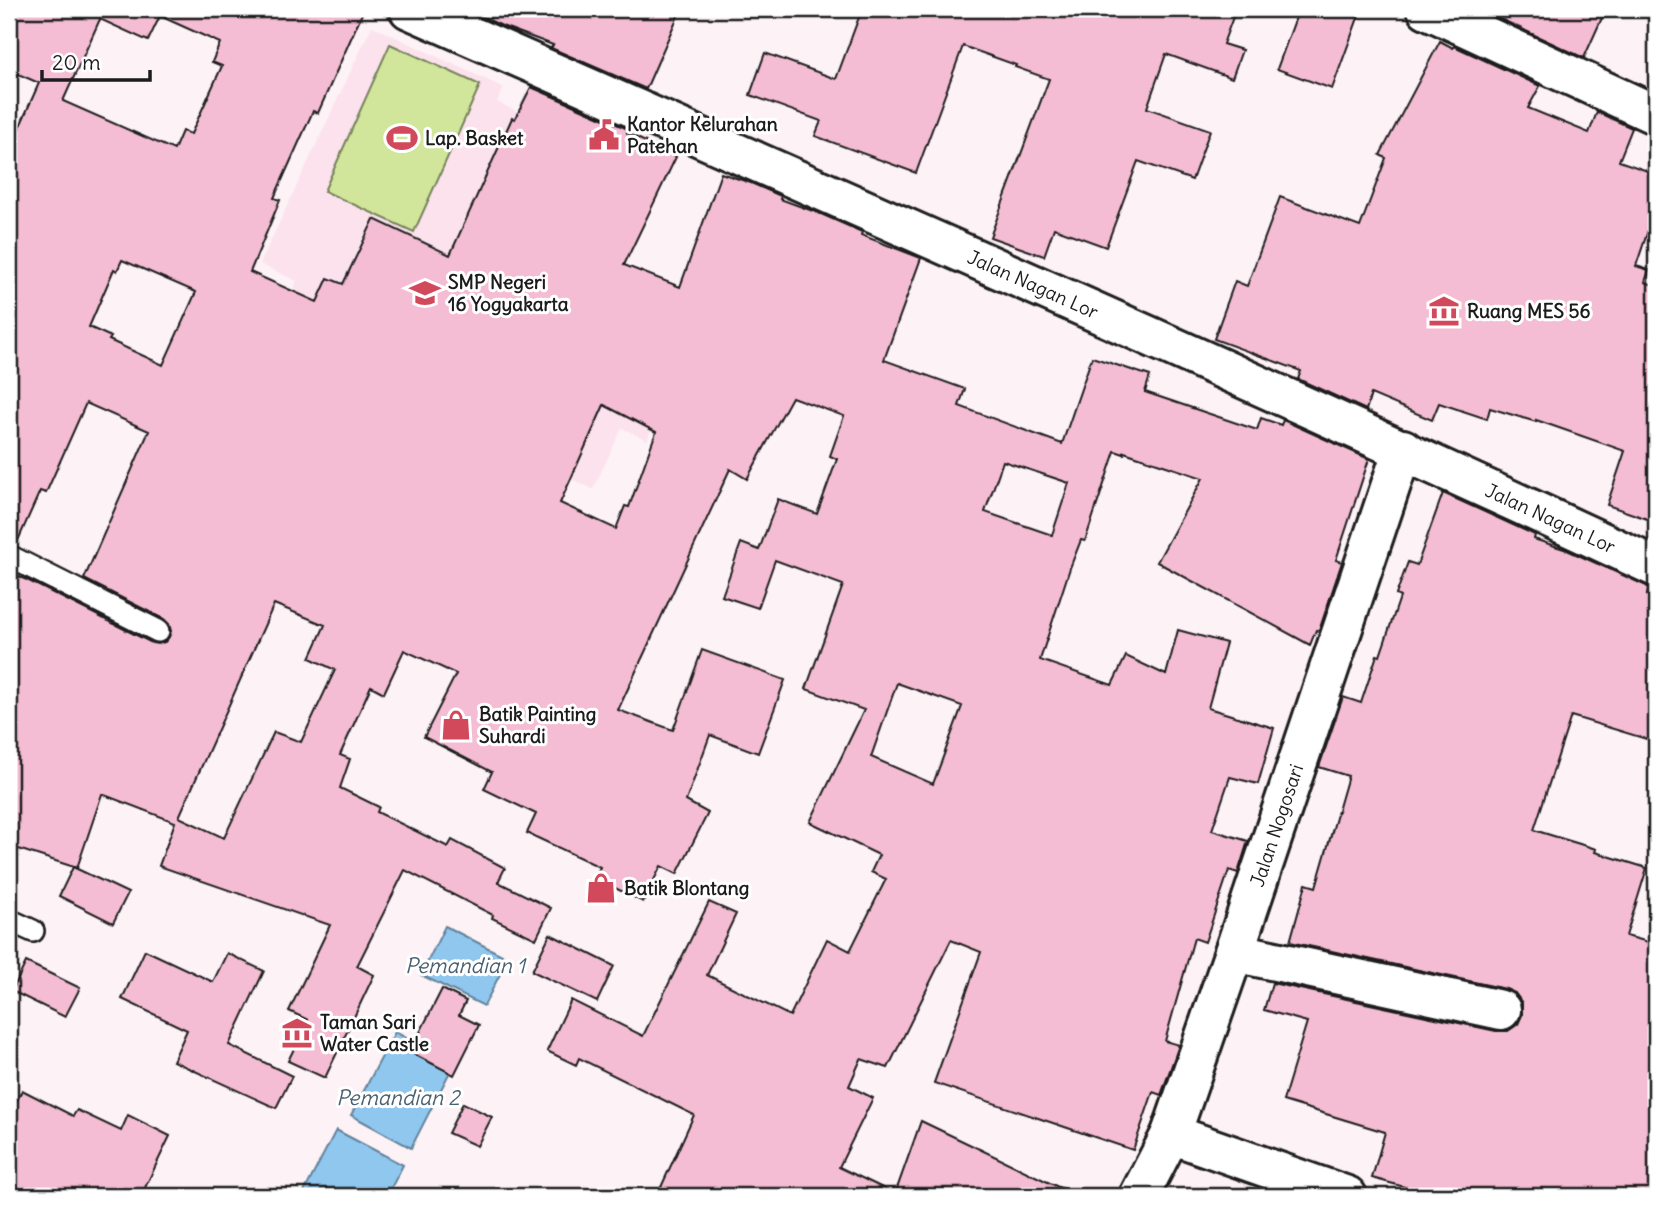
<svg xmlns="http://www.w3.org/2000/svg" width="1665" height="1205" viewBox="0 0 1665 1205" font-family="Delius,sans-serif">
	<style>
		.built { fill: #fbe2ec }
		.green { fill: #d1e69b; stroke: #76815c; stroke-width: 2 }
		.water { fill: #90c7ef; stroke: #62839b; stroke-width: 2 }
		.building { fill: #f5bdd4; stroke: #1c1c1c; stroke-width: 2; fill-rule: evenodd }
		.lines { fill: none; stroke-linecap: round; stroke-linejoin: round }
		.lane-casing { stroke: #1c1c1c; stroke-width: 26 }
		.street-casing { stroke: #1c1c1c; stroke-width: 44 }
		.lane { stroke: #fff; stroke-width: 21 }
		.street { stroke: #fff; stroke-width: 38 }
		.labels { text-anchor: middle; stroke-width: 6; stroke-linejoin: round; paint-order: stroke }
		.poi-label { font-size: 19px; font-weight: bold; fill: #1c1c1c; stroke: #fff; text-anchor: start }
		.street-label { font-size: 19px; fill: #1c1c1c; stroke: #fff }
		.water-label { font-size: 21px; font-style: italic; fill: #4a6070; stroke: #fff }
	</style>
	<rect width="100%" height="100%" fill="#fdf2f6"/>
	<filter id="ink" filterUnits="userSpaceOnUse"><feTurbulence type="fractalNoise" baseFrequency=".0143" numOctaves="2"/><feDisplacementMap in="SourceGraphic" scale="14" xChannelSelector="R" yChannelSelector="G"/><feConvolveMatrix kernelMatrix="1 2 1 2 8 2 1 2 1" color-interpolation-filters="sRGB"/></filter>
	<g filter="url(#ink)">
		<path class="built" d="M 372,26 L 504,88 L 497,102 L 622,161 L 553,306 L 681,366 L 647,440 L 622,428 L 593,489 L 485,439 L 265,349 L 297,281 L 260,264 Z"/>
		<path class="green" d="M 390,44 L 480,85 L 414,232 L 324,191 Z"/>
		<g class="water">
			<path d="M 445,926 L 508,958 L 484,1006 L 421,975 Z"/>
			<path d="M 395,1032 L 414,1042 L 410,1052 L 433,1064 L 455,1062 L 411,1148 L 351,1115 Z"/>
			<path d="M 336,1130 L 403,1165 L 387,1196 L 302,1196 Z"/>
		</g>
		<g class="building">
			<path d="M 9,9 L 364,9 L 318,113 L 313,111 L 274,198 L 280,200 L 250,272 L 317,302 L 328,278 L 343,284 L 374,219 L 450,255 L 512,118 L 515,119 L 531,87 L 628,129 L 627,133 L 676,157 L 624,265 L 680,287 L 721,173 L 751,183 L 781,196 L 780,199 L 821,214 L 862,232 L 861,235 L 921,258 L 884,360 L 965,389 L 959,406 L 1062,444 L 1092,357 L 1150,376 L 1145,392 L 1257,430 L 1261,418 L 1281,425 L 1283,420 L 1369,459 L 1336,560 L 1342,562 L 1319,631 L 1316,630 L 1310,645 L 1157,562 L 1203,478 L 1124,452 L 1124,454 L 1115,451 L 1085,541 L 1081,540 L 1070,568 L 1040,660 L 1112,685 L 1126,656 L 1166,675 L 1178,630 L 1226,643 L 1208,708 L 1274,728 L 1258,784 L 1230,777 L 1212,830 L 1248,841 L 1238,873 L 1229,870 L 1205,942 L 1194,938 L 1165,1041 L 1179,1045 L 1161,1095 L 1153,1092 L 1133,1150 L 934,1083 L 981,952 L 951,940 L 888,1068 L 861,1059 L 849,1086 L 873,1098 L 839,1167 L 895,1194 L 921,1121 L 1077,1196 L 657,1196 L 694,1115 L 579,1058 L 576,1065 L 547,1051 L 571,1000 L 643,1036 L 709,902 L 736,914 L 707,975 L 790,1016 L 827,939 L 850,951 L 886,879 L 871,872 L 879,855 L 810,822 L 864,710 L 806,689 L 843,585 L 775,560 L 758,608 L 722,596 L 741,543 L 759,550 L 778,499 L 817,514 L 837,459 L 830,456 L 844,416 L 792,397 L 747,479 L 730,469 L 618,710 L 673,730 L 702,650 L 785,680 L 758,753 L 710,735 L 686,801 L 708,813 L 677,874 L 661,866 L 643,902 L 595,878 L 600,867 L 527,833 L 536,814 L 484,789 L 492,772 L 424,737 L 456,674 L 404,650 L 384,693 L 371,686 L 340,755 L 350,759 L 340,788 L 379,807 L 377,812 L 448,847 L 452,840 L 505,868 L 498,882 L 551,908 L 536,939 L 492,918 L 493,915 L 405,870 L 357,966 L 374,975 L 325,1078 L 288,1061 L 308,1020 L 289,1011 L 330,925 L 159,866 L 175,822 L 102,794 L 77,868 L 9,846 L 9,573 L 27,580 L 152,643 L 158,644 L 165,642 L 169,637 L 171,631 L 169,624 L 164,619 L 84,579 L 149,431 L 86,403 L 46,493 L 40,491 L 16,545 L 9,543 L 9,151 L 39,83 L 9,70 ZM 160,16 L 220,43 L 212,62 L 222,66 L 191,134 L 182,131 L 174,150 L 63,101 L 100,19 L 148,41 ZM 122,260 L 196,292 L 163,365 L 109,340 L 111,337 L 89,327 L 114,269 L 117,271 ZM 604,405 L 656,432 L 629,507 L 625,506 L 616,529 L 560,503 ZM 1003,461 L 1069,483 L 1052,535 L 985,512 ZM 274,604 L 325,625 L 310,658 L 335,670 L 301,742 L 274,732 L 224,838 L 179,817 ZM 897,683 L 962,706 L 933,784 L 871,757 Z"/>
			<path d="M 465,9 L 681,9 L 646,89 L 551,48 L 553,45 L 502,26 Z"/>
			<path d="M 862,9 L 1236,9 L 1223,44 L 1242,50 L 1232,78 L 1166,54 L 1147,108 L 1210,130 L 1192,180 L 1138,161 L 1106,247 L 1054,228 L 1044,256 L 990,237 L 1049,79 L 1015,67 L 1016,65 L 963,46 L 916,173 L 815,136 L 821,121 L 750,95 L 765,53 L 836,79 Z"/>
			<path d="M 1299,9 L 1342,9 L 1359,15 L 1332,89 L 1277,69 Z"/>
			<path d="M 1479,9 L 1606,9 L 1584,58 Z"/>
			<path d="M 1440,41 L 1453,48 L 1454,46 L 1540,86 L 1528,108 L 1589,133 L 1597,112 L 1632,128 L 1619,161 L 1656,174 L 1656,207 L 1636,266 L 1649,270 L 1645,282 L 1656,286 L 1656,522 L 1607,505 L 1625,451 L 1536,420 L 1536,422 L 1490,408 L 1487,419 L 1439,403 L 1432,420 L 1371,394 L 1366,410 L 1298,379 L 1301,371 L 1214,339 L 1235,281 L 1247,286 L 1280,197 L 1360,227 L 1386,158 L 1380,155 Z"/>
			<path d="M 1443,493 L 1535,535 L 1534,539 L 1567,550 L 1649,587 L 1647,595 L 1656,597 L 1656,742 L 1571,716 L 1534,830 L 1596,849 L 1595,852 L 1647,868 L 1626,936 L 1656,944 L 1656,1196 L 1437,1196 L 1372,1178 L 1385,1132 L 1283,1101 L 1307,1022 L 1264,1010 L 1272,983 L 1496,1031 L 1508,1031 L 1518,1024 L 1522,1015 L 1522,1003 L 1515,993 L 1506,989 L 1290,942 L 1306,884 L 1316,887 L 1348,776 L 1319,767 L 1343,697 L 1361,703 L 1377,655 L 1380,656 L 1400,597 L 1396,595 L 1408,562 L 1417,565 Z"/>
			<path d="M 73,867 L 128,893 L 113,923 L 59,896 Z"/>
			<path d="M 550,934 L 614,966 L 597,1002 L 532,971 Z"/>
			<path d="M 145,950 L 213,982 L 227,953 L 264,971 L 229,1045 L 292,1076 L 276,1108 L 173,1061 L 187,1030 L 122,999 Z"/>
			<path d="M 26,962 L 80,988 L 65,1017 L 12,991 Z"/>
			<path d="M 442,989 L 466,1001 L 459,1015 L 479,1025 L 454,1075 L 410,1052 Z"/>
			<path d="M 22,1090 L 73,1116 L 77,1110 L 121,1131 L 128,1115 L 170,1136 L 141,1196 L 9,1196 L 9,1117 Z"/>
			<path d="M 463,1103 L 492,1117 L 477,1146 L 448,1133 Z"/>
		</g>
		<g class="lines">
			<g class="lane-casing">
				<g id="lane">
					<path d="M 9,556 L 158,631"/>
					<path d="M 9,920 L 33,931"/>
				</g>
			</g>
			<g class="street-casing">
				<g id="street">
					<path id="s1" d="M 409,9 C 826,192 1243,375 1656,567"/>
					<path d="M 1427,9 L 1656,115"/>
					<path d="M 1234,952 L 1501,1010"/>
					<path d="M 1171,1134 L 1347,1196"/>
					<path id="s2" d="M 1139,1196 L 1171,1134 L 1234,952 L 1403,449"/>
				</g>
			</g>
			<use href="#lane" class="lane"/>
			<use href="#street" class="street"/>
		</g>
	</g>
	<defs>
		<g id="civic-bare" transform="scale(2.415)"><path d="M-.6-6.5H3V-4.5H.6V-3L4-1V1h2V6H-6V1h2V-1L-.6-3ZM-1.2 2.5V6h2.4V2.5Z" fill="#d1495b" stroke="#fff" stroke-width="2.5" paint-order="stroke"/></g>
		<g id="stadium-bare" transform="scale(2.415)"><path d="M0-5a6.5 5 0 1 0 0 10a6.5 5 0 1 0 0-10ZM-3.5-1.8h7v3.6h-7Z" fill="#d1495b" stroke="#fff" stroke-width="2.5" paint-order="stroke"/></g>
		<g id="school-bare" transform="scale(2.415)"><path d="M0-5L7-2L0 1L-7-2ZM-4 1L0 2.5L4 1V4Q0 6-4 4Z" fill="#d1495b" stroke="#fff" stroke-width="2.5" paint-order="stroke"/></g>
		<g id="museum-bare" transform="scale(2.415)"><path d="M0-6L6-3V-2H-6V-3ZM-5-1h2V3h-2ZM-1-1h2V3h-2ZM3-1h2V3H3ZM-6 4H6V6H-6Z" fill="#d1495b" stroke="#fff" stroke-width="2.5" paint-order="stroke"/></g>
		<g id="shop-bare" transform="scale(2.415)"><path d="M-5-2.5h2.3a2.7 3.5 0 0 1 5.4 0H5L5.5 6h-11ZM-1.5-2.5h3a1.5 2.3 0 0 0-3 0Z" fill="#d1495b" stroke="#fff" stroke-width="2.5" paint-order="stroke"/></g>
	</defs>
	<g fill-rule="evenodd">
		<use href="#civic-bare" x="604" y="135"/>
		<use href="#stadium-bare" x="402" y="138"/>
		<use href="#school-bare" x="425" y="293"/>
		<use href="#museum-bare" x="1444" y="311"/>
		<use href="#shop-bare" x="456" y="725"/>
		<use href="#shop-bare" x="601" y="888"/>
		<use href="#museum-bare" x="297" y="1033"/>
	</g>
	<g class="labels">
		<g class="poi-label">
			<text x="627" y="131">Kantor Kelurahan<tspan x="627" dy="22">Patehan</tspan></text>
			<text x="425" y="145">Lap. Basket</text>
			<text x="448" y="289">SMP Negeri<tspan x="448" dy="22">16 Yogyakarta</tspan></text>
			<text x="1467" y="318">Ruang MES 56</text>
			<text x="479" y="721">Batik Painting<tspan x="479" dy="22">Suhardi</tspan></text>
			<text x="624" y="895">Batik Blontang</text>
			<text x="320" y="1029">Taman Sari<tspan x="320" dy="22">Water Castle</tspan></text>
		</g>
		<g class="street-label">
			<text dy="7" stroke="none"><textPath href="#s1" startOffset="682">Jalan Nagan Lor</textPath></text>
			<text dy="7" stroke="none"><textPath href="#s1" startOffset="1250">Jalan Nagan Lor</textPath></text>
			<text dy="7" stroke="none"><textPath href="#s2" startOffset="396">Jalan Nogosari</textPath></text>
		</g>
		<g class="water-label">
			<text x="465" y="973">Pemandian 1</text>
			<text x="398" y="1105">Pemandian 2</text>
		</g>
	</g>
	<rect width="1665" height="1205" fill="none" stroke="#fff" stroke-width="35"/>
	<rect x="18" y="18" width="1630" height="1170" fill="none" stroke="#1c1c1c" stroke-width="2.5" filter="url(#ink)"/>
	<path d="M42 70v10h108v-10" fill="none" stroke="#1c1c1c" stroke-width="3.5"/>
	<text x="52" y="70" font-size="21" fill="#1c1c1c" stroke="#ffffff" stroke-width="5" paint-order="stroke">20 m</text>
</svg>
